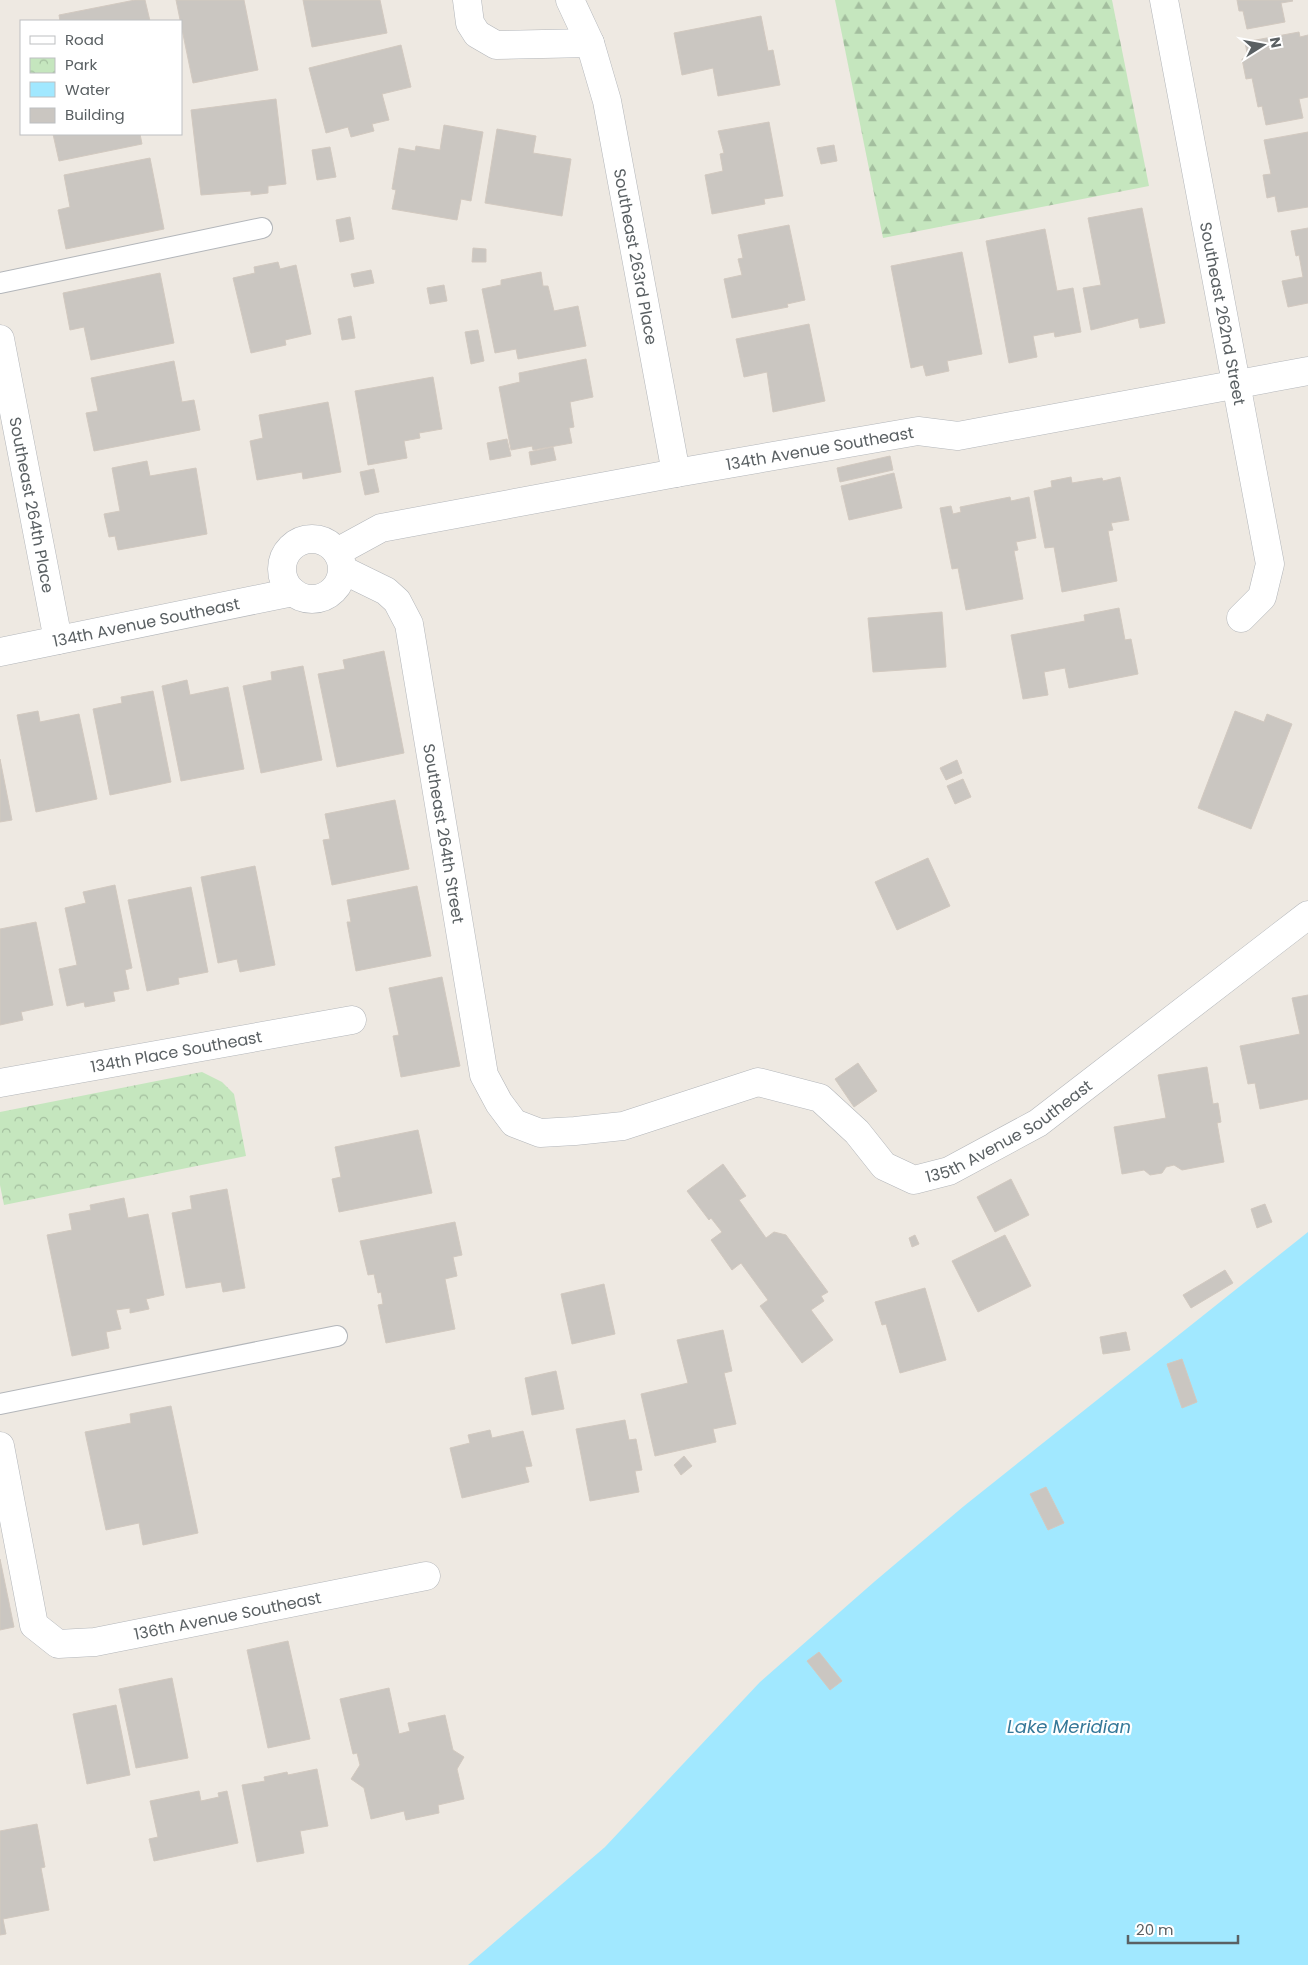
<svg xmlns="http://www.w3.org/2000/svg" width="1308" height="1965" viewBox="0 0 1308 1965" font-family="Poppins,sans-serif">
	<style>
		.forest { fill: url(#forest-firs) }
		.park { fill: url(#park-crowns) }
		.water { fill: #a1e8ff }
		.building { fill: #cac6c1; stroke: #d2c9c0 }
		.lines { fill: none; stroke-linecap: round; stroke-linejoin: round }
		.service-casing { stroke: #b3b6ba; stroke-width: 22 }
		.minor-casing { stroke: #b3b6ba; stroke-width: 29 }
		.service { stroke: #fff; stroke-width: 20 }
		.minor { stroke: #fff; stroke-width: 28 }
		.labels { text-anchor: middle; stroke-width: 4.5; stroke-linejoin: round; paint-order: stroke }
		.street-label { font-size: 16px; fill: #5a6063; stroke: #fff }
		.water-label { font-size: 18px; font-style: italic; fill: #357898; stroke: #fff }
	</style>
	<defs>
		<pattern id="forest-firs" width="22" height="20" patternUnits="userSpaceOnUse" patternTransform="scale(1.25)"><rect width="22" height="20" fill="#c5e6be"/><path d="M5 1l3.5 6h-7zM16 11l3.5 6h-7z" fill="#a3be9e"/></pattern>
		<pattern id="park-crowns" width="20" height="18" patternUnits="userSpaceOnUse" patternTransform="scale(1.25)"><rect width="20" height="18" fill="#c5e6be"/><path d="M2 6a3 3 0 1 1 6 0M12 15a3 3 0 1 1 6 0" fill="none" stroke="#a3be9e"/></pattern>
	</defs>
	<rect width="100%" height="100%" fill="#eee9e2"/>
	<path class="forest" d="M 835,0 L 1112,0 L 1149,186 L 883,238 Z"/>
	<path class="park" d="M 202,1072 L 222,1082 L 234,1094 L 246,1156 L 4,1205 L 0,1185 L 0,1112 Z"/>
	<path class="water" d="M 1308,1232 L 1308,1965 L 468,1965 L 605,1847 L 760,1682 L 874,1582 L 964,1506 Z"/>
	<g class="building">
		<path d="M 135,0 L 145,0 L 150,21 L 60,21 L 59,15 Z"/>
		<path d="M 176,0 L 244,0 L 258,70 L 193,83 Z"/>
		<path d="M 303,0 L 380,0 L 387,33 L 312,47 Z"/>
		<path d="M 1237,0 L 1292,0 L 1293,1 L 1281,3 L 1285,22 L 1247,29 L 1243,11 L 1239,11 Z"/>
		<path d="M 761,16 L 768,51 L 773,50 L 780,85 L 718,96 L 713,68 L 682,75 L 674,33 Z"/>
		<path d="M 1299,32 L 1300,37 L 1308,35 L 1308,97 L 1299,99 L 1303,118 L 1266,125 L 1262,106 L 1258,107 L 1252,78 L 1246,79 L 1242,59 L 1248,58 L 1245,42 Z"/>
		<path d="M 401,45 L 411,87 L 382,94 L 389,120 L 372,124 L 374,131 L 351,137 L 348,127 L 326,133 L 309,68 Z"/>
		<path d="M 276,99 L 286,184 L 268,186 L 268,193 L 251,195 L 251,191 L 201,195 L 191,110 Z"/>
		<path d="M 769,122 L 783,196 L 764,199 L 765,204 L 712,214 L 705,175 L 723,171 L 720,154 L 724,153 L 718,131 Z"/>
		<path d="M 444,125 L 483,132 L 471,201 L 461,199 L 457,220 L 392,209 L 396,190 L 392,189 L 399,148 L 415,151 L 416,146 L 440,150 Z"/>
		<path d="M 497,129 L 536,136 L 533,153 L 571,159 L 562,216 L 485,203 Z"/>
		<path d="M 1308,132 L 1308,207 L 1278,212 L 1275,196 L 1267,198 L 1263,175 L 1271,174 L 1264,140 Z"/>
		<path d="M 53,134 L 140,134 L 142,144 L 59,161 Z"/>
		<path d="M 834,145 L 837,161 L 821,164 L 817,148 Z"/>
		<path d="M 330,147 L 336,177 L 317,180 L 312,150 Z"/>
		<path d="M 150,158 L 164,229 L 66,249 L 58,210 L 70,207 L 64,175 Z"/>
		<path d="M 1142,208 L 1165,323 L 1140,328 L 1138,318 L 1091,330 L 1083,288 L 1101,285 L 1088,218 Z"/>
		<path d="M 350,217 L 354,239 L 340,242 L 336,220 Z"/>
		<path d="M 789,225 L 805,300 L 787,304 L 788,307 L 732,318 L 724,279 L 742,275 L 738,259 L 743,258 L 738,235 Z"/>
		<path d="M 1308,228 L 1308,303 L 1288,307 L 1282,281 L 1303,277 L 1299,255 L 1296,256 L 1291,231 Z"/>
		<path d="M 1045,229 L 1057,291 L 1073,288 L 1081,332 L 1055,337 L 1054,332 L 1033,336 L 1037,357 L 1009,363 L 986,241 Z"/>
		<path d="M 473,248 L 486,249 L 486,262 L 472,262 Z"/>
		<path d="M 962,252 L 982,354 L 947,361 L 949,371 L 926,376 L 923,365 L 911,368 L 891,266 Z"/>
		<path d="M 278,262 L 280,269 L 296,265 L 311,334 L 285,340 L 286,345 L 251,353 L 233,278 L 255,273 L 254,267 Z"/>
		<path d="M 371,270 L 374,283 L 354,287 L 351,274 Z"/>
		<path d="M 541,272 L 543,286 L 548,286 L 554,311 L 578,306 L 586,346 L 518,359 L 516,349 L 495,353 L 482,289 L 501,285 L 501,280 Z"/>
		<path d="M 160,273 L 174,343 L 91,360 L 84,327 L 70,330 L 63,293 Z"/>
		<path d="M 444,285 L 447,301 L 430,304 L 427,288 Z"/>
		<path d="M 351,316 L 355,338 L 342,340 L 338,319 Z"/>
		<path d="M 809,324 L 825,401 L 773,412 L 767,372 L 744,377 L 736,339 Z"/>
		<path d="M 478,330 L 484,361 L 471,364 L 465,332 Z"/>
		<path d="M 586,359 L 593,397 L 570,402 L 574,427 L 569,428 L 572,443 L 533,450 L 532,446 L 511,450 L 499,387 L 520,382 L 519,373 Z"/>
		<path d="M 174,361 L 182,402 L 194,400 L 200,430 L 94,451 L 86,413 L 98,411 L 91,378 Z"/>
		<path d="M 433,377 L 442,429 L 419,433 L 420,438 L 404,441 L 407,458 L 368,465 L 355,391 Z"/>
		<path d="M 328,402 L 341,472 L 303,479 L 302,472 L 257,480 L 250,441 L 263,438 L 259,415 Z"/>
		<path d="M 507,439 L 511,456 L 490,460 L 487,443 Z"/>
		<path d="M 553,447 L 556,460 L 531,465 L 529,452 Z"/>
		<path d="M 890,456 L 893,470 L 840,482 L 837,468 Z"/>
		<path d="M 147,461 L 150,476 L 196,468 L 207,534 L 118,550 L 115,536 L 109,537 L 104,514 L 120,511 L 112,468 Z"/>
		<path d="M 374,469 L 379,492 L 365,495 L 360,472 Z"/>
		<path d="M 894,473 L 902,508 L 849,520 L 841,486 Z"/>
		<path d="M 1071,477 L 1072,483 L 1102,478 L 1103,481 L 1120,477 L 1129,520 L 1111,523 L 1113,530 L 1108,531 L 1117,581 L 1062,592 L 1054,547 L 1045,548 L 1034,491 L 1052,487 L 1051,481 Z"/>
		<path d="M 1010,497 L 1011,501 L 1029,497 L 1036,538 L 1016,542 L 1018,550 L 1014,551 L 1023,599 L 966,610 L 958,568 L 952,569 L 940,508 L 951,506 L 953,514 L 961,512 L 960,507 Z"/>
		<path d="M 1119,608 L 1125,640 L 1131,639 L 1138,674 L 1069,688 L 1065,668 L 1044,672 L 1048,695 L 1023,699 L 1011,635 L 1085,621 L 1084,615 Z"/>
		<path d="M 942,612 L 946,667 L 873,672 L 868,618 Z"/>
		<path d="M 384,651 L 404,753 L 337,767 L 318,674 L 345,669 L 343,660 Z"/>
		<path d="M 303,666 L 322,760 L 261,773 L 243,686 L 272,680 L 271,672 Z"/>
		<path d="M 187,680 L 190,695 L 228,687 L 244,769 L 181,781 L 162,686 Z"/>
		<path d="M 153,691 L 171,782 L 110,795 L 93,709 L 122,703 L 121,697 Z"/>
		<path d="M 38,711 L 40,722 L 79,714 L 97,799 L 36,812 L 17,715 Z"/>
		<path d="M 1235,711 L 1264,722 L 1267,714 L 1292,724 L 1251,829 L 1198,808 Z"/>
		<path d="M 0,759 L 12,820 L 0,822 Z"/>
		<path d="M 957,760 L 962,773 L 946,780 L 940,768 Z"/>
		<path d="M 963,779 L 971,797 L 955,804 L 947,786 Z"/>
		<path d="M 395,800 L 409,869 L 332,885 L 323,840 L 330,839 L 325,814 Z"/>
		<path d="M 928,858 L 950,906 L 897,930 L 875,882 Z"/>
		<path d="M 255,866 L 275,965 L 240,972 L 237,959 L 218,963 L 201,877 Z"/>
		<path d="M 115,885 L 132,968 L 125,970 L 129,989 L 113,992 L 115,1001 L 85,1007 L 84,1002 L 67,1006 L 59,969 L 77,965 L 65,908 L 86,903 L 83,892 Z"/>
		<path d="M 417,886 L 431,956 L 356,971 L 347,922 L 351,922 L 347,900 Z"/>
		<path d="M 191,887 L 208,972 L 178,978 L 179,984 L 147,991 L 128,900 Z"/>
		<path d="M 36,922 L 53,1005 L 21,1012 L 23,1020 L 0,1025 L 0,929 Z"/>
		<path d="M 442,977 L 460,1066 L 401,1077 L 393,1036 L 399,1035 L 389,988 Z"/>
		<path d="M 1308,995 L 1308,1099 L 1260,1109 L 1255,1083 L 1248,1084 L 1240,1046 L 1300,1034 L 1292,998 Z"/>
		<path d="M 858,1063 L 877,1091 L 854,1107 L 835,1079 Z"/>
		<path d="M 1207,1067 L 1213,1104 L 1218,1103 L 1221,1122 L 1217,1123 L 1224,1162 L 1182,1170 L 1174,1165 L 1166,1167 L 1162,1173 L 1150,1175 L 1144,1170 L 1122,1174 L 1114,1127 L 1166,1118 L 1158,1075 Z"/>
		<path d="M 418,1130 L 432,1193 L 339,1212 L 332,1179 L 341,1177 L 335,1147 Z"/>
		<path d="M 723,1164 L 746,1196 L 739,1200 L 766,1238 L 774,1232 L 786,1235 L 828,1292 L 821,1296 L 824,1301 L 811,1310 L 833,1340 L 802,1363 L 760,1306 L 768,1300 L 741,1263 L 732,1270 L 711,1240 L 722,1232 L 711,1218 L 709,1220 L 687,1191 Z"/>
		<path d="M 1011,1179 L 1029,1215 L 995,1232 L 977,1197 Z"/>
		<path d="M 227,1189 L 245,1288 L 223,1292 L 221,1282 L 186,1288 L 172,1213 L 192,1209 L 190,1196 Z"/>
		<path d="M 124,1198 L 128,1218 L 148,1214 L 164,1295 L 146,1299 L 149,1309 L 130,1313 L 130,1308 L 116,1310 L 121,1329 L 106,1332 L 109,1348 L 72,1356 L 47,1235 L 72,1230 L 69,1214 L 91,1210 L 90,1205 Z"/>
		<path d="M 1265,1204 L 1272,1222 L 1257,1228 L 1251,1209 Z"/>
		<path d="M 455,1222 L 462,1255 L 453,1257 L 457,1276 L 445,1279 L 455,1329 L 386,1343 L 378,1305 L 383,1304 L 381,1292 L 378,1293 L 374,1274 L 368,1275 L 360,1241 Z"/>
		<path d="M 915,1235 L 919,1244 L 912,1247 L 909,1238 Z"/>
		<path d="M 1005,1235 L 1031,1286 L 978,1312 L 952,1261 Z"/>
		<path d="M 1225,1270 L 1233,1283 L 1191,1308 L 1183,1295 Z"/>
		<path d="M 604,1284 L 615,1334 L 572,1344 L 561,1294 Z"/>
		<path d="M 925,1288 L 946,1360 L 900,1373 L 886,1324 L 882,1325 L 875,1302 Z"/>
		<path d="M 723,1330 L 732,1371 L 724,1373 L 736,1424 L 713,1429 L 716,1442 L 655,1456 L 641,1394 L 688,1383 L 677,1340 Z"/>
		<path d="M 1126,1332 L 1130,1350 L 1103,1354 L 1100,1337 Z"/>
		<path d="M 1182,1359 L 1197,1402 L 1182,1408 L 1167,1364 Z"/>
		<path d="M 556,1371 L 564,1409 L 532,1415 L 525,1378 Z"/>
		<path d="M 171,1406 L 198,1533 L 143,1545 L 139,1523 L 106,1530 L 85,1432 L 131,1423 L 130,1414 Z"/>
		<path d="M 625,1420 L 629,1440 L 636,1439 L 642,1470 L 635,1471 L 639,1492 L 590,1501 L 576,1429 Z"/>
		<path d="M 490,1430 L 492,1438 L 523,1431 L 532,1466 L 525,1467 L 529,1482 L 462,1498 L 450,1448 L 470,1443 L 468,1435 Z"/>
		<path d="M 684,1456 L 692,1466 L 681,1475 L 674,1465 Z"/>
		<path d="M 1046,1487 L 1064,1523 L 1048,1530 L 1030,1494 Z"/>
		<path d="M 0,1559 L 14,1627 L 0,1630 Z"/>
		<path d="M 288,1641 L 310,1739 L 268,1748 L 247,1650 Z"/>
		<path d="M 819,1652 L 842,1681 L 830,1690 L 807,1661 Z"/>
		<path d="M 172,1678 L 188,1758 L 136,1768 L 119,1689 Z"/>
		<path d="M 389,1688 L 399,1734 L 410,1731 L 408,1723 L 445,1715 L 453,1750 L 464,1757 L 457,1769 L 464,1799 L 438,1805 L 439,1813 L 406,1820 L 404,1811 L 371,1819 L 364,1788 L 351,1779 L 360,1765 L 357,1753 L 353,1754 L 340,1699 Z"/>
		<path d="M 116,1705 L 130,1775 L 87,1784 L 73,1714 Z"/>
		<path d="M 317,1769 L 328,1826 L 300,1831 L 304,1853 L 257,1862 L 242,1785 L 265,1781 L 264,1777 L 287,1772 L 288,1775 Z"/>
		<path d="M 199,1791 L 201,1801 L 219,1797 L 218,1793 L 227,1791 L 238,1843 L 154,1861 L 149,1839 L 158,1837 L 150,1801 Z"/>
		<path d="M 37,1824 L 45,1867 L 41,1868 L 49,1910 L 3,1919 L 6,1934 L 0,1935 L 0,1831 Z"/>
	</g>
	<g class="lines">
		<g class="service-casing">
			<g id="service">
				<path d="M 0,283 L 262,228"/>
				<path d="M 0,1404 L 337,1336"/>
			</g>
		</g>
		<g class="minor-casing">
			<g id="minor">
				<path d="M 467,0 L 470,23 L 477,34 L 496,45 L 590,43"/>
				<path id="s1" d="M 570,0 L 590,43 L 607,101 L 676,473"/>
				<path id="s2" d="M 1164,0 L 1270,564 L 1262,597 L 1241,618"/>
				<path id="s3" d="M 0,339 L 58,640"/>
				<circle cx="312" cy="569" r="30"/>
				<path id="s4" d="M 337,552 L 381,528 L 676,473 L 918,431 L 958,436 L 1308,371"/>
				<path id="s5" d="M 343,570 L 386,591 L 397,601 L 409,624 L 484,1075 L 499,1103 L 514,1123 L 540,1133 L 575,1131 L 623,1126 L 758,1082 L 820,1098 L 857,1132 L 884,1166 L 914,1180 L 949,1171 L 1038,1123 L 1308,915"/>
				<path id="s6" d="M 0,652 L 293,592"/>
				<path id="s7" d="M 0,1083 L 352,1020"/>
				<path id="s8" d="M 0,1446 L 34,1625 L 58,1644 L 95,1642 L 426,1576"/>
			</g>
		</g>
		<use href="#service" class="service"/>
		<use href="#minor" class="minor"/>
	</g>
	<g class="labels">
		<g class="street-label">
			<text dy="6" stroke="none"><textPath href="#s1" startOffset="266">Southeast 263rd Place</textPath></text>
			<text dy="6" stroke="none"><textPath href="#s2" startOffset="319">Southeast 262nd Street</textPath></text>
			<text dy="6" stroke="none"><textPath href="#s4" startOffset="496">134th Avenue Southeast</textPath></text>
			<text dy="6" stroke="none"><textPath href="#s3" startOffset="169">Southeast 264th Place</textPath></text>
			<text dy="6" stroke="none"><textPath href="#s6" startOffset="149">134th Avenue Southeast</textPath></text>
			<text dy="6" stroke="none"><textPath href="#s5" startOffset="301">Southeast 264th Street</textPath></text>
			<text dy="6" stroke="none"><textPath href="#s7" startOffset="179">134th Place Southeast</textPath></text>
			<text dy="6" stroke="none"><textPath href="#s5" startOffset="1154">135th Avenue Southeast</textPath></text>
			<text dy="6" stroke="none"><textPath href="#s8" startOffset="385">136th Avenue Southeast</textPath></text>
		</g>
		<g class="water-label">
			<text x="1069" y="1733">Lake Meridian</text>
		</g>
	</g>
	<rect x="20" y="20" width="162" height="115" fill="#ffffff" stroke="#bdbfc1"/>
	<rect x="30" y="36" width="25" height="8" fill="#ffffff" stroke="#bdbfc1"/>
	<text x="65" y="45" font-size="15" fill="#5a6063">Road</text>
	<rect x="30" y="58" width="25" height="15" fill="url(#park-crowns)" stroke="#bdbfc1"/>
	<text x="65" y="70" font-size="15" fill="#5a6063">Park</text>
	<rect x="30" y="82" width="25" height="15" fill="#a1e8ff" stroke="#bdbfc1"/>
	<text x="65" y="95" font-size="15" fill="#5a6063">Water</text>
	<rect x="30" y="108" width="25" height="15" fill="#cac6c1" stroke="#bdbfc1"/>
	<text x="65" y="120" font-size="15" fill="#5a6063">Building</text>
	<g transform="translate(1263 45) rotate(79)" stroke="#ffffff" stroke-width="4" paint-order="stroke">
	<path d="M0-4L9 19L0 12L-9 19Z" fill="#5a6063"/>
	<text y="-8" font-size="14" font-weight="bold" text-anchor="middle" fill="#5a6063">N</text>
	</g>
	<path d="M1128 1935v8h110v-8" fill="none" stroke="#5a6063" stroke-width="2.5"/>
	<text x="1136" y="1935" font-size="15" fill="#5a6063" stroke="#ffffff" stroke-width="4" paint-order="stroke">20 m</text>
</svg>
